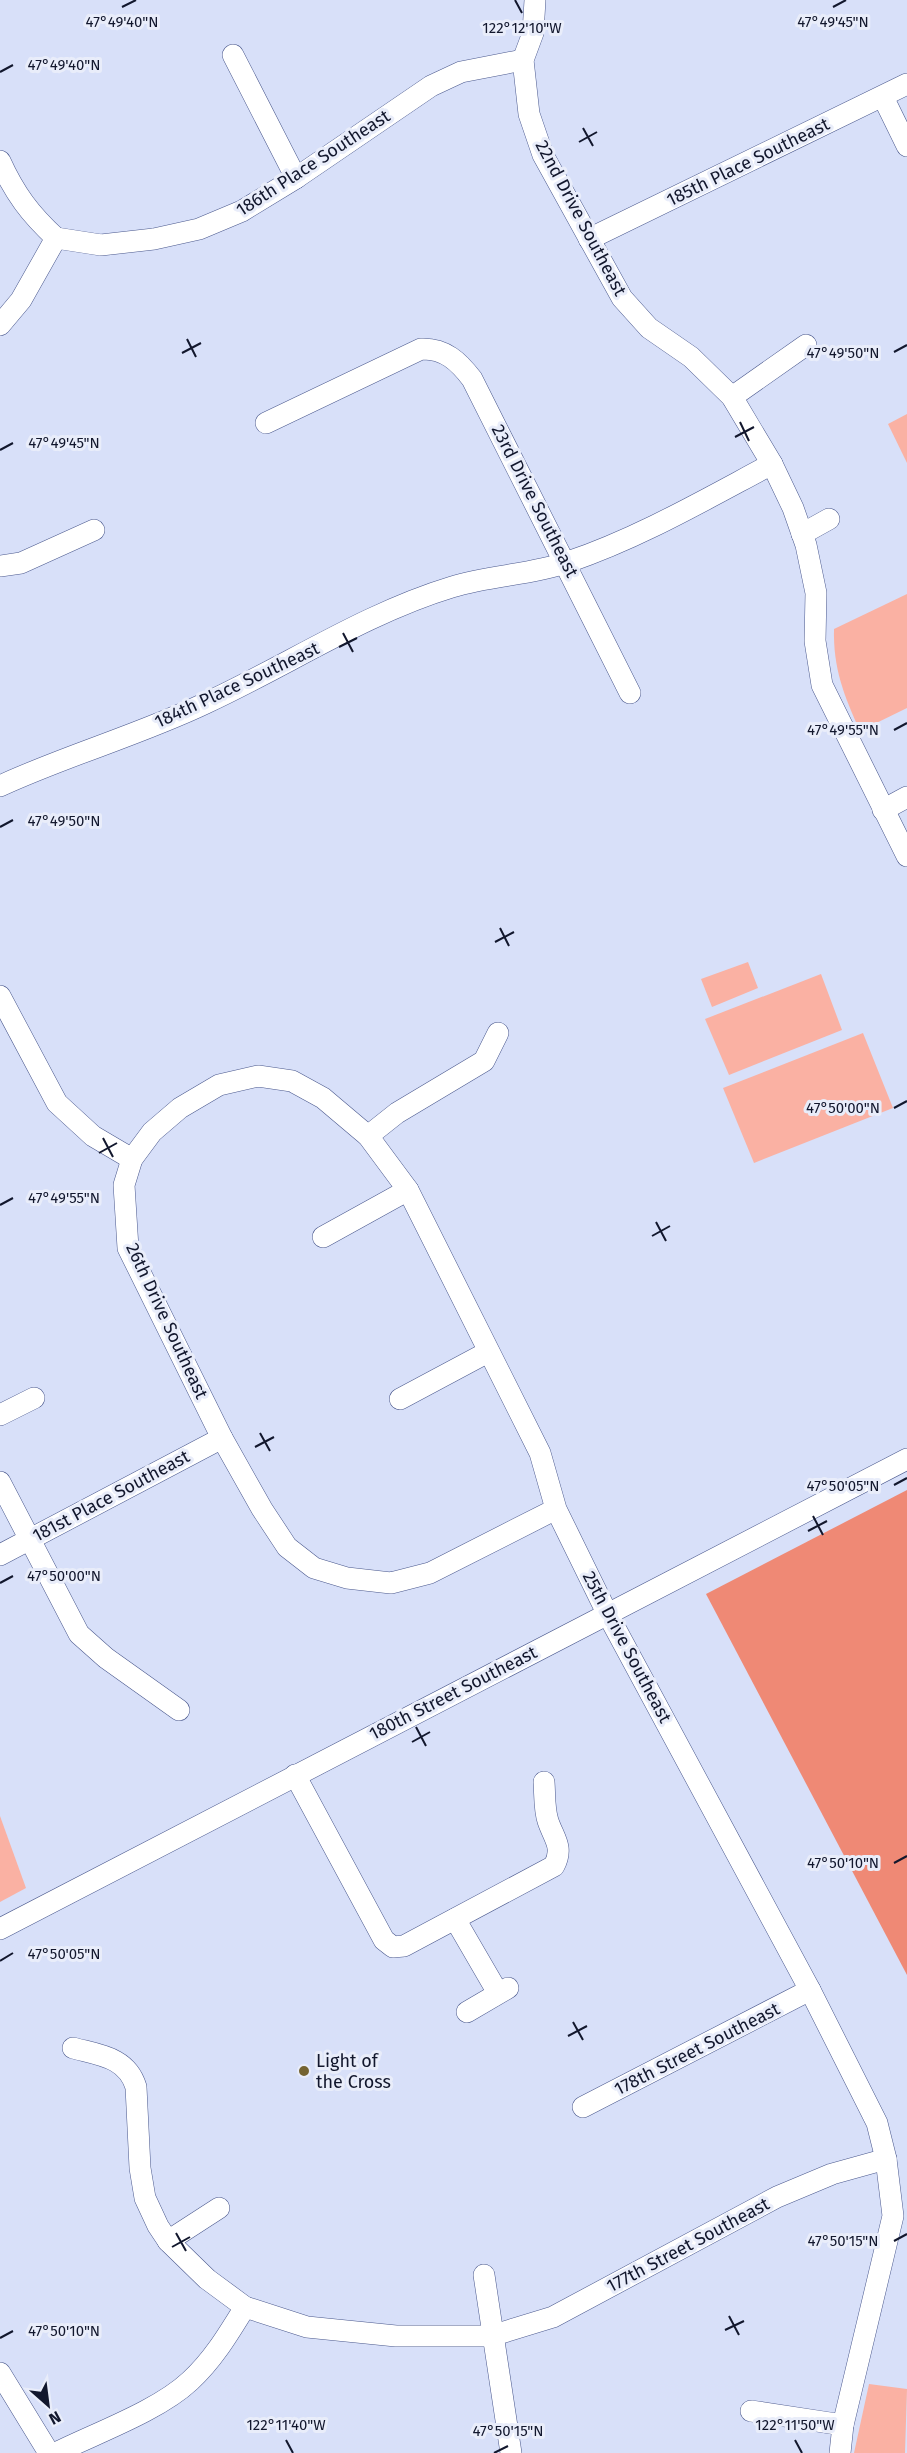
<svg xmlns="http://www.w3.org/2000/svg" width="907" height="2453" viewBox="0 0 907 2453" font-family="'Fira Sans',sans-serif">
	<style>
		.green { fill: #fab1a3 }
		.forest { fill: #ef8975 }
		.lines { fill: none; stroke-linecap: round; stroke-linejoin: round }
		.minor-casing { stroke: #4a588d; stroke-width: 22 }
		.minor { stroke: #fff; stroke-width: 21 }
		.ticks { fill: none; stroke: #12172d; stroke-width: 2 }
		.poi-dot { fill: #746331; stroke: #e9edfa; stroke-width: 2 }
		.labels { text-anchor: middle; stroke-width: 6; stroke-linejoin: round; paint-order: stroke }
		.street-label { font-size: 18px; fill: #12172d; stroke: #e9edfa }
		.poi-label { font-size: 18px; fill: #12172d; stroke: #e9edfa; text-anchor: start }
		.ticks-label { font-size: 15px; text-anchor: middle; fill: #12172d; stroke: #e9edfa; stroke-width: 6; stroke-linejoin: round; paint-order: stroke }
	</style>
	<rect width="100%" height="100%" fill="#d8e0f9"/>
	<g class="green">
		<path d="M 907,414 L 907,463 L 888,424 Z"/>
		<path d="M 907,594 L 907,708 L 860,731 C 844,696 833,668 834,629 Z"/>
		<path d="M 748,962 L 758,988 L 712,1007 L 701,979 Z"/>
		<path d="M 821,974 L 842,1030 L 729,1075 L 705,1019 Z"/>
		<path d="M 863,1033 L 893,1108 L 754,1163 L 723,1088 Z"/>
		<path d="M 0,1816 L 26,1888 L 0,1902 Z"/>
		<path d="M 869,2384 L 907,2389 L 905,2453 L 854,2453 Z"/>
	</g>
	<path class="forest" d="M 907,1490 L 907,1975 L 706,1594 Z"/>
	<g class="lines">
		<g class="minor-casing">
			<g id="minor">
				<path d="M 535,0 L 533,33 L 523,60 L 529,114 L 543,155 L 622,298 L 649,328 L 691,357 L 732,397 L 772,464 L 793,508 L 806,545 L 816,593 L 815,641 L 822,685 L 907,856"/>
				<path d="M 233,55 L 296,178"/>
				<path d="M 883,97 L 907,146"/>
				<path d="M 0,161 C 15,194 30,214 56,238"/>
				<path d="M 56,238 L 101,245 L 154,239 L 199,229 L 242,211 L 296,178 L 431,86 L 461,72 L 523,60"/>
				<path d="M 589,239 L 907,84"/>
				<path d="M 0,325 L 21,300 L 56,238"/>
				<path d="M 732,397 L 806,345"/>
				<path d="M 266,423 L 421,349 C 445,348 459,362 472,379 L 630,693"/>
				<path d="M 802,534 L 829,519"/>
				<path d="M 0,566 L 21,563 L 94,530"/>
				<path d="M 0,786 C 67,755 139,735 206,703 C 288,665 366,613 452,587 C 490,575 531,575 568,562 C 639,538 706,499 772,464"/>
				<path d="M 883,810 L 907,797"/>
				<path d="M 0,996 L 57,1103 L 93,1136 L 132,1159"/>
				<path d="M 368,1136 L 397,1113 L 484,1061 L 498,1033"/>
				<path d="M 323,1237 L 408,1190"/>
				<path d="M 400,1399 L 488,1352"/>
				<path d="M 0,1415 L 34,1398"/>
				<path d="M 0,1482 L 79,1634 L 106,1658 L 179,1710"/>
				<path d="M 556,1509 L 430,1573 L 391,1583 L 347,1578 L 314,1568 L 287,1547 L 262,1509 L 222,1438 L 128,1248 L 124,1185 L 132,1159 L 152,1132 L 180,1108 L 219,1085 L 258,1076 L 292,1081 L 323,1098 L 368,1136 L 408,1190 L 540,1453 L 556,1509 L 607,1613 L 810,1990 L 877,2123 L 886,2159 L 893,2216 L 843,2425 L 840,2453"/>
				<path d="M 0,1555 L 222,1438"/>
				<path d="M 295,1775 L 384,1940 L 393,1947 L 404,1946 L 554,1866 C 564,1847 554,1839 548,1821 C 544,1809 545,1794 544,1782"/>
				<path d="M 455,1919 L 498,1993"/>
				<path d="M 0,1929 L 907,1459"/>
				<path d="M 467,2012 L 508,1988"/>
				<path d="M 73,2048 C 99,2055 127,2057 136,2087 L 140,2168 L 145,2198 L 158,2226 L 168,2241 L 207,2279 L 245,2307 L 307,2327 L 396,2336 L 491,2336 L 553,2317 L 777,2197 L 832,2174 L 886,2159"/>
				<path d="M 583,2107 L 810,1990"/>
				<path d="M 168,2241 L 219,2208"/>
				<path d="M 484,2275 L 511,2453"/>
				<path d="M 0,2373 L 49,2453"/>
				<path d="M 751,2411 L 843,2425"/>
				<path d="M 56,2453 C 96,2433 158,2411 190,2381 C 213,2360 229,2333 245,2307"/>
			</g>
		</g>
		<use href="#minor" class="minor"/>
	</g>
	<path class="ticks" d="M 515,0 L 522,13M 122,7 L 136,0M 833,7 L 846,0M 0,72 L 13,65M 583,128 L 593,146M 579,142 L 597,132M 187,339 L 196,357M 894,352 L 907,345M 182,353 L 201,343M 740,422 L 749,441M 735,437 L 754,427M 0,450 L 13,443M 343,633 L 353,652M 339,647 L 357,638M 894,730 L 907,723M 0,827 L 13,820M 500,928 L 509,946M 495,942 L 514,932M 894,1108 L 907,1101M 103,1138 L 113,1157M 99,1153 L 117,1143M 0,1205 L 13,1198M 656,1222 L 666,1241M 652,1236 L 670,1226M 260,1433 L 270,1451M 255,1447 L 274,1437M 894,1485 L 907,1478M 813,1516 L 823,1535M 808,1531 L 827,1521M 0,1583 L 13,1576M 416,1727 L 426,1746M 412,1742 L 430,1732M 894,1863 L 907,1856M 0,1961 L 13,1953M 573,2022 L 583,2040M 568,2036 L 587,2026M 176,2233 L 186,2251M 894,2241 L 907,2234M 172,2247 L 190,2237M 729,2316 L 739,2335M 725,2330 L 744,2321M 0,2338 L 13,2331M 286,2440 L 293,2453M 795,2440 L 802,2453M 494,2453 L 508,2446"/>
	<circle class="poi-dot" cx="304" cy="2071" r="6"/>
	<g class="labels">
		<g class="street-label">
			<text transform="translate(748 162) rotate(-26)" y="6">185th Place Southeast</text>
			<text transform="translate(313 163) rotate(-33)" y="6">186th Place Southeast</text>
			<text transform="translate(581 218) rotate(62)" y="6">22nd Drive Southeast</text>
			<text transform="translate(535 501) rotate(63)" y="6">23rd Drive Southeast</text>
			<text transform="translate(237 685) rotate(-25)" y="6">184th Place Southeast</text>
			<text transform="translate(167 1321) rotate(65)" y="6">26th Drive Southeast</text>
			<text transform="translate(111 1496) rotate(-28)" y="6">181st Place Southeast</text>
			<text transform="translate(627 1647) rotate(62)" y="6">25th Drive Southeast</text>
			<text transform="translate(453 1693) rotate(-27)" y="6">180th Street Southeast</text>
			<text transform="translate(697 2049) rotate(-27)" y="6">178th Street Southeast</text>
			<text transform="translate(688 2245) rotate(-28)" y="6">177th Street Southeast</text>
		</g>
		<g class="poi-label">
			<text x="316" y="2067">Light of<tspan x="316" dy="21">the Cross</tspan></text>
		</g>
	</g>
	<g class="ticks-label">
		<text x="122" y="27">47°49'40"N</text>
		<text x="833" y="27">47°49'45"N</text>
		<text x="522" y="33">122°12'10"W</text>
		<text x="64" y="70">47°49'40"N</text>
		<text x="843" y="358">47°49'50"N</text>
		<text x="64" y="448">47°49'45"N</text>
		<text x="843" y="735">47°49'55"N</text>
		<text x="64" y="826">47°49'50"N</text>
		<text x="843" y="1113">47°50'00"N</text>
		<text x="64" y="1203">47°49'55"N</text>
		<text x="843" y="1491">47°50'05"N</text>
		<text x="64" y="1581">47°50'00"N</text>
		<text x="843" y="1868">47°50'10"N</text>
		<text x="64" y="1959">47°50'05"N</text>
		<text x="843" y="2246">47°50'15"N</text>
		<text x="64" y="2336">47°50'10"N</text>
		<text x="286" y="2430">122°11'40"W</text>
		<text x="795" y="2430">122°11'50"W</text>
		<text x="508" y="2436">47°50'15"N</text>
	</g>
	<g transform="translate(48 2405) rotate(152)" stroke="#e9edfa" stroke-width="4.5" paint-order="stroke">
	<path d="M0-4.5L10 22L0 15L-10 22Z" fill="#12172d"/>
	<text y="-9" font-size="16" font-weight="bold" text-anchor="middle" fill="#12172d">N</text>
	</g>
</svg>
